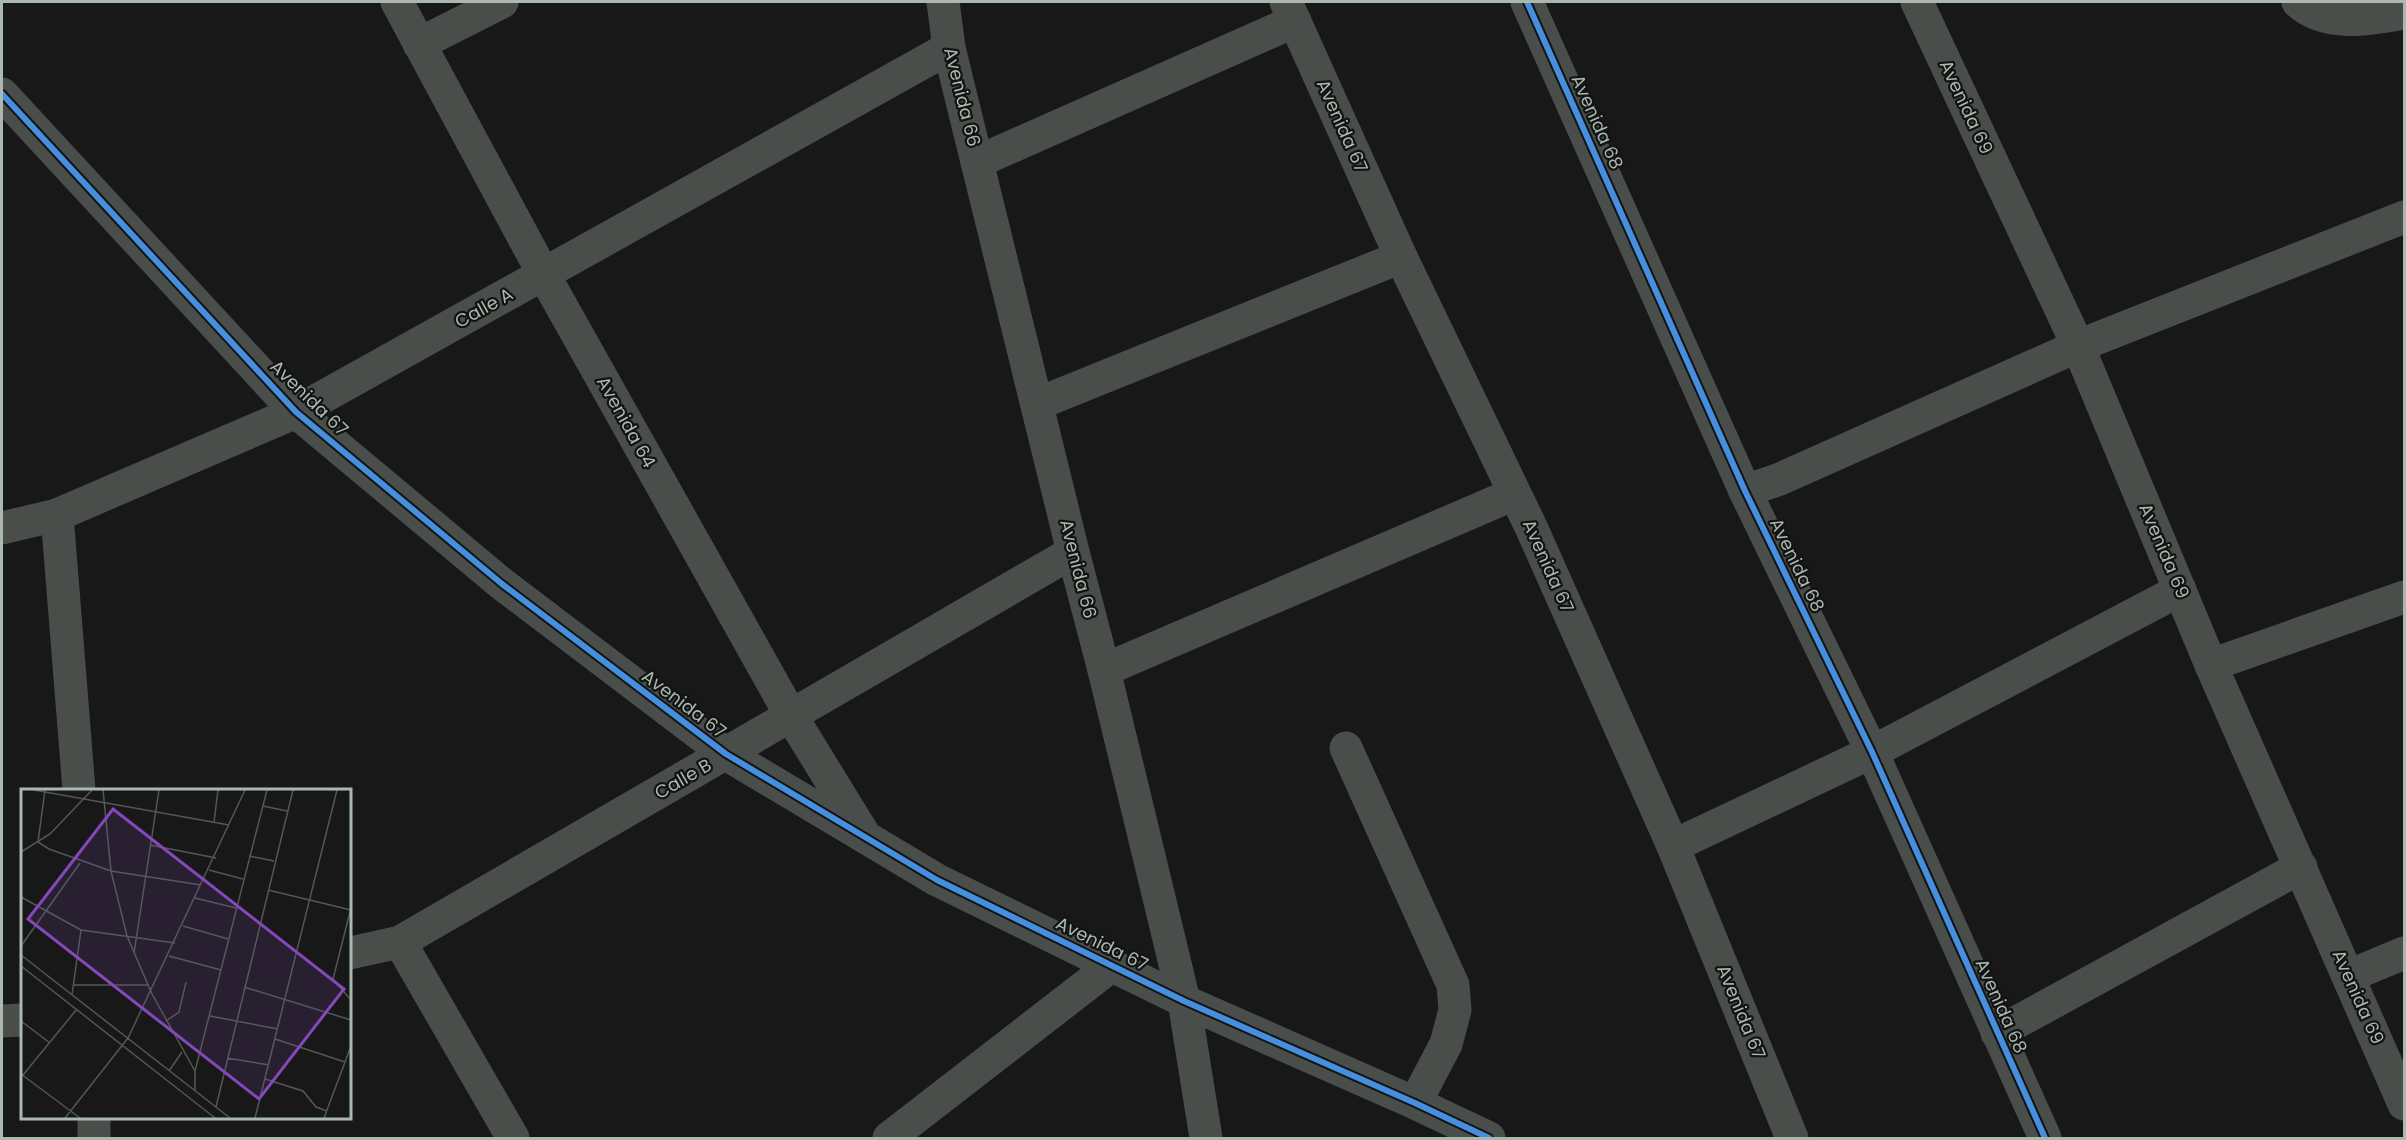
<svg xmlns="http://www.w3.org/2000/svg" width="2406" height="1140" viewBox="0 0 2406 1140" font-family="Poppins,sans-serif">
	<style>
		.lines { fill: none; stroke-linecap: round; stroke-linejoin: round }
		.minor { stroke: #4a4e4b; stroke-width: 33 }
		.cycleway-casing { stroke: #121413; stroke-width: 10 }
		.cycleway { stroke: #468fdf; stroke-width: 6 }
		.labels { text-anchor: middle; stroke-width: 4.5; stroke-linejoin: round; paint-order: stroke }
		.street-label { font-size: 18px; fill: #aab8ad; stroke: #121413 }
		.inset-road { fill: none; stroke: #525854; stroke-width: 1.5 }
		.view { fill: #8448bb; fill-opacity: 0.15; stroke: #8448bb; stroke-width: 3 }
		.inset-edge { fill: none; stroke: #aab8ad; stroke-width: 3 }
	</style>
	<rect width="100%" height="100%" fill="#181818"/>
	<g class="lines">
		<g class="minor">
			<path d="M 397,2 L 544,275 L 790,714 L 863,833"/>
			<path d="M 943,2 L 949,48 L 1073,552 L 1104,670 L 1184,1001 L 1206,1138"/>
			<path d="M 1286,2 L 1401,257 L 1531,527 L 1673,846 L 1792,1138"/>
			<path d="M 1527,2 L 1745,491 L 1872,752 L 2045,1138"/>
			<path d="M 1917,2 L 2078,346 L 2211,665 L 2404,1104"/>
			<path d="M 2298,2 C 2326,28 2371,19 2404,13"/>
			<path d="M 419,44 L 502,2"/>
			<path d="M 2,94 L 296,412 L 502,584 L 726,754 L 937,880 L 1184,1001 L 1415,1103 L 1489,1138"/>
			<path d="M 977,162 L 1295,21"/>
			<path d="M 1037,404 L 1401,257"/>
			<path d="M 1745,491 L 1780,479 L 2078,346 L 2404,217"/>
			<path d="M 57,515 L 79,790"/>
			<path d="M 2,528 L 57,515 L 296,412 L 949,48"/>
			<path d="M 2211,665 L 2404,597"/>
			<path d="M 1104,670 L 1514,494"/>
			<path d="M 1346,748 L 1453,985 L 1455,1010 L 1446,1044 L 1415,1103"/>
			<path d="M 1673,846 L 1872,752 L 2180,590"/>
			<path d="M 400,942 L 513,1138"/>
			<path d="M 350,953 L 400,942 L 1073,552"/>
			<path d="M 2349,976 L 2404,953"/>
			<path d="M 2,1021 L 22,1020"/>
			<path d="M 1997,1033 L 2301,867"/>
			<path d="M 94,1138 L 94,1118"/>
			<path d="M 889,1138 L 1111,966"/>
		</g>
		<g class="cycleway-casing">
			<g id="cycleway">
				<path d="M 1527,2 L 1745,491 L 1872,752 L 2045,1138"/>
				<path d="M 2,94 L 296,412 L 502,584 L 726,754 L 937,880 L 1184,1001 L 1415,1103 L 1489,1138"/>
			</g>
		</g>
		<use href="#cycleway" class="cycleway"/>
	</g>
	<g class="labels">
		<g class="street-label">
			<text transform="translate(962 97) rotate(76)" y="6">Avenida 66</text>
			<text transform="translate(1966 107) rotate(65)" y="6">Avenida 69</text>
			<text transform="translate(1597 122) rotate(66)" y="6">Avenida 68</text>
			<text transform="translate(1342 126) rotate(66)" y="6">Avenida 67</text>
			<text transform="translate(484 308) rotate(-29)" y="6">Calle A</text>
			<text transform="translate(309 398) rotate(44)" y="6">Avenida 67</text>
			<text transform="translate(626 422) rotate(61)" y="6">Avenida 64</text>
			<text transform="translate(2164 551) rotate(67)" y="6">Avenida 69</text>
			<text transform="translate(1797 565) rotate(64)" y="6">Avenida 68</text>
			<text transform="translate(1548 566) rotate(66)" y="6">Avenida 67</text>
			<text transform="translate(1078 569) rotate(76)" y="6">Avenida 66</text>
			<text transform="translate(684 704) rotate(37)" y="6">Avenida 67</text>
			<text transform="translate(683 779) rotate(-30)" y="6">Calle B</text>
			<text transform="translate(1102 944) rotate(26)" y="6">Avenida 67</text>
			<text transform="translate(2358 997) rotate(66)" y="6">Avenida 69</text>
			<text transform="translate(2001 1006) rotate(66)" y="6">Avenida 68</text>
			<text transform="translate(1741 1012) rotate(68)" y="6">Avenida 67</text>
		</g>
	</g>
	<g transform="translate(21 789)">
		<rect width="330" height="330" fill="#181818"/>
		<path class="inset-road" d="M 13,1 L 208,36M 24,1 L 17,53 L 28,60 L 90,82 L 180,96M 82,1 L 90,82 L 106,147 L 131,205 L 174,282M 242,17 L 266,22M 193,33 L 197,1M 129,56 L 195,69M 0,63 L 29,45 L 71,1M 228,67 L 253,72M 188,81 L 222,90M 247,101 L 330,121M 0,108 L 60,141 L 154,154M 174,109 L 215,119M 330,119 L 312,190 L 330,211M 162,137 L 207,150M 0,157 L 59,74M 113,164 L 138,1M 0,166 L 209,329M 148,167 L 200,181M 0,177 L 194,329M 53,196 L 127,196M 223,198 L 330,231M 51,206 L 60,141M 189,227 L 257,240M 0,232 L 29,254M 145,232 L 158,223 L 165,193M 254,250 L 324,273M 206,269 L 248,276M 148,282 L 161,263M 0,285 L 59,329M 2,286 L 56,220M 244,290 L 282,302 L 295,318 L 306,322M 174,302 L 174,282 L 246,1M 195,318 L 272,1M 44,329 L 107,249 L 224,1M 234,329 L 316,1M 303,329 L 330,257"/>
		<path class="view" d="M 92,20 L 323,200 L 238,310 L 7,130 Z"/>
		<rect width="330" height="330" class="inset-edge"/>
	</g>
	<rect width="2406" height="1140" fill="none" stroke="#aab8ad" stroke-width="6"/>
</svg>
